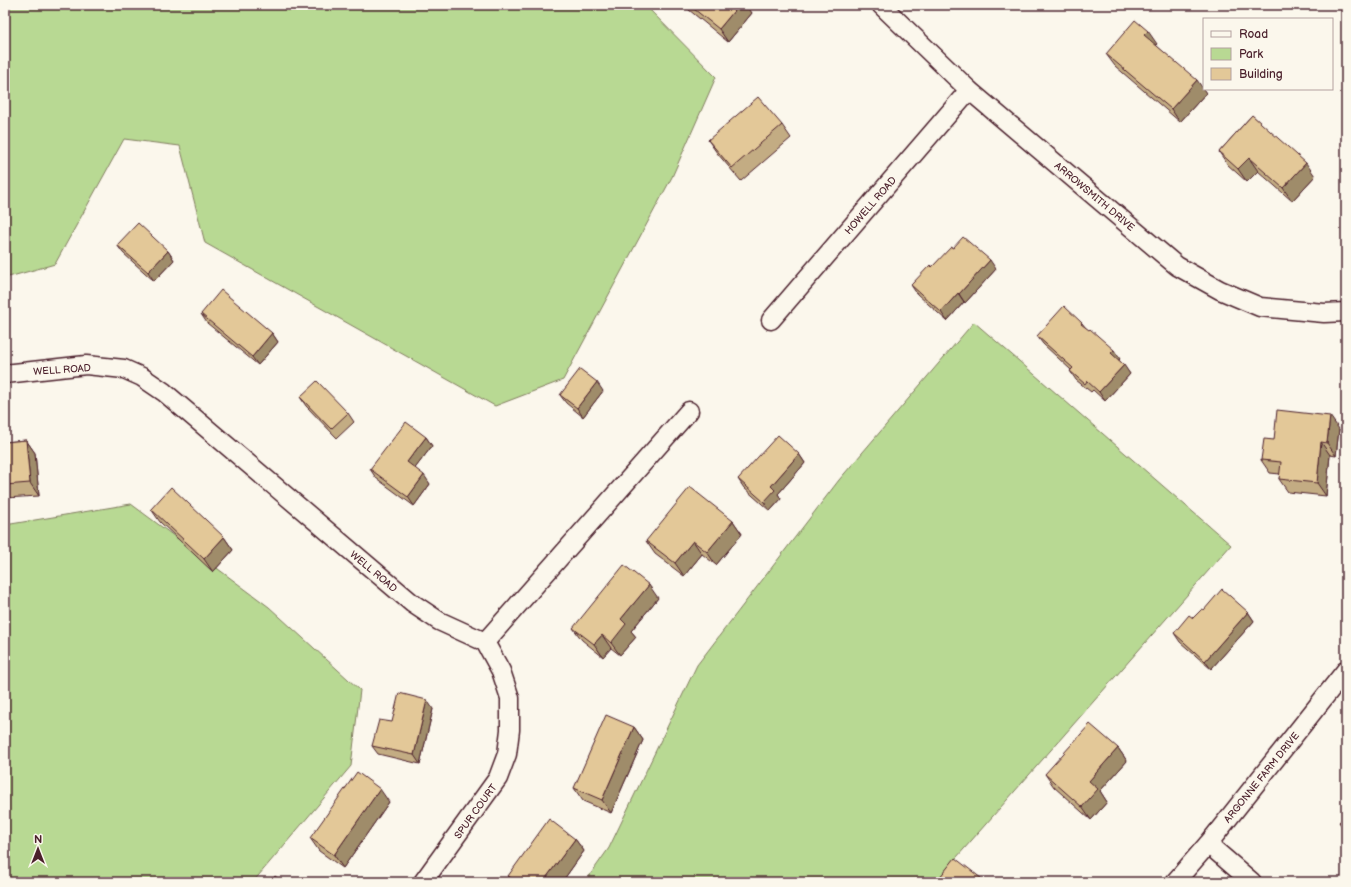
<svg xmlns="http://www.w3.org/2000/svg" width="1351" height="887" viewBox="0 0 1351 887" font-family="'Balsamiq Sans',sans-serif">
	<style>
		.green { fill: #b8d993; stroke: #817c5f }
		.lines { fill: none; stroke-linecap: round; stroke-linejoin: round }
		.street-casing { stroke: #4a1f2b; stroke-width: 21 }
		.street { stroke: #fbf7ec; stroke-width: 18 }
		.wall { fill: #c3ac83; stroke: #4a1f2b }
		.shaded-wall { fill: #9f8c6a; stroke: #4a1f2b }
		.building { fill: #e3c898; stroke: #4a1f2b }
		.labels { text-anchor: middle; stroke-width: 3; stroke-linejoin: round; paint-order: stroke }
		.street-label { font-size: 10px; fill: #4a1f2b; stroke: #fbf7ec }
	</style>
	<rect width="100%" height="100%" fill="#fbf7ec"/>
	<filter id="ink" filterUnits="userSpaceOnUse"><feTurbulence type="fractalNoise" baseFrequency=".025" numOctaves="2"/><feDisplacementMap in="SourceGraphic" scale="8" xChannelSelector="R" yChannelSelector="G"/><feConvolveMatrix kernelMatrix="1 2 1 2 8 2 1 2 1" color-interpolation-filters="sRGB"/></filter>
	<g filter="url(#ink)">
		<g class="green">
			<path d="M 5,5 L 310,5 L 317,9 L 320,5 L 645,5 L 716,77 L 672,177 L 563,380 L 495,406 L 205,243 L 180,146 L 124,139 L 55,264 L 5,278 Z"/>
			<path d="M 974,322 L 1231,545 L 935,882 L 585,882 L 609,848 L 697,665 L 839,480 Z"/>
			<path d="M 131,504 L 269,607 L 360,690 L 351,766 L 253,882 L 5,882 L 5,525 Z"/>
		</g>
		<g class="lines">
			<g class="street-casing">
				<g id="street">
					<path d="M 881,5 L 969,90 L 1177,266 L 1220,290 L 1260,307 L 1324,313 L 1346,312"/>
					<path d="M 771,320 L 969,90"/>
					<path d="M 5,374 L 86,365 L 124,369 L 142,377 L 164,392 L 412,603 L 439,621 L 485,642 L 689,411"/>
					<path d="M 1208,844 L 1252,882"/>
					<path d="M 423,882 L 498,778 L 507,754 L 510,730 L 510,698 L 501,671 L 485,642"/>
					<path d="M 1175,882 L 1208,844 L 1346,670"/>
				</g>
			</g>
			<use href="#street" class="street"/>
		</g>
		<g class="wall">
			<path d="M 683,5 L 746,5 L 752,13 L 728,42 Z"/>
			<path d="M 1157,44 L 1156,45 L 1206,93 L 1180,122 L 1115,66 L 1106,54 Z"/>
			<path d="M 1252,115 L 1315,176 L 1292,201 L 1258,171 L 1247,182 L 1228,165 L 1219,152 Z"/>
			<path d="M 782,125 L 791,138 L 741,181 L 717,153 L 708,140 Z"/>
			<path d="M 117,245 L 168,251 L 174,260 L 154,281 L 123,253 Z"/>
			<path d="M 953,248 L 996,269 L 965,303 L 964,302 L 947,321 L 917,294 L 911,285 L 932,267 Z"/>
			<path d="M 201,314 L 272,333 L 278,342 L 258,365 L 207,323 Z"/>
			<path d="M 1082,323 L 1086,328 L 1120,359 L 1119,360 L 1130,374 L 1105,401 L 1093,390 L 1091,392 L 1076,380 L 1070,371 L 1071,370 L 1043,344 L 1037,336 Z"/>
			<path d="M 603,391 L 583,417 L 566,403 L 560,395 Z"/>
			<path d="M 300,397 L 348,413 L 354,422 L 337,438 L 306,406 Z"/>
			<path d="M 1339,429 L 1336,456 L 1330,455 L 1326,496 L 1288,492 L 1279,479 L 1280,474 L 1270,473 L 1261,460 L 1274,440 Z"/>
			<path d="M 426,437 L 432,446 L 415,468 L 430,484 L 414,506 L 376,478 L 370,469 Z"/>
			<path d="M 26,440 L 35,453 L 39,496 L 5,498 L 5,442 Z"/>
			<path d="M 799,454 L 805,463 L 778,494 L 781,499 L 770,511 L 744,488 L 738,479 Z"/>
			<path d="M 151,509 L 224,537 L 233,550 L 213,572 L 160,522 Z"/>
			<path d="M 733,521 L 742,534 L 716,565 L 702,554 L 684,576 L 655,554 L 646,541 Z"/>
			<path d="M 658,598 L 631,631 L 636,637 L 620,655 L 611,648 L 603,657 L 582,640 L 573,628 Z"/>
			<path d="M 1204,610 L 1248,612 L 1254,621 L 1211,669 L 1180,642 L 1174,633 Z"/>
			<path d="M 433,709 L 420,764 L 378,754 L 372,746 L 392,722 Z"/>
			<path d="M 634,727 L 643,740 L 611,813 L 583,801 L 574,788 Z"/>
			<path d="M 1118,748 L 1127,761 L 1100,791 L 1107,802 L 1091,820 L 1054,787 L 1045,774 Z"/>
			<path d="M 389,802 L 343,868 L 319,851 L 310,838 Z"/>
			<path d="M 1346,815 L 1346,832 L 1339,822 Z"/>
			<path d="M 575,839 L 584,851 L 562,882 L 512,882 L 508,876 Z"/>
		</g>
		<g class="shaded-wall">
			<path d="M 739,5 L 746,5 L 752,13 L 728,42 L 719,29 Z"/>
			<path d="M 1148,31 L 1157,44 L 1153,48 L 1144,35 Z"/>
			<path d="M 1197,80 L 1206,93 L 1180,122 L 1171,109 Z"/>
			<path d="M 1249,158 L 1258,171 L 1247,182 L 1238,169 Z"/>
			<path d="M 1306,163 L 1315,176 L 1292,201 L 1283,188 Z"/>
			<path d="M 168,251 L 174,260 L 154,281 L 148,272 Z"/>
			<path d="M 990,260 L 996,269 L 965,303 L 959,294 Z"/>
			<path d="M 958,293 L 964,302 L 947,321 L 941,312 Z"/>
			<path d="M 272,333 L 278,342 L 258,365 L 252,357 Z"/>
			<path d="M 1114,350 L 1120,359 L 1117,362 L 1111,353 Z"/>
			<path d="M 1124,365 L 1130,374 L 1105,401 L 1099,392 Z"/>
			<path d="M 597,382 L 603,391 L 583,417 L 577,408 Z"/>
			<path d="M 1330,416 L 1339,429 L 1336,456 L 1327,443 Z"/>
			<path d="M 426,437 L 432,446 L 413,471 L 407,462 Z"/>
			<path d="M 26,440 L 35,453 L 39,496 L 30,483 Z"/>
			<path d="M 1321,442 L 1330,455 L 1326,496 L 1317,483 Z"/>
			<path d="M 799,454 L 805,463 L 778,494 L 781,499 L 770,511 L 764,502 L 771,486 Z"/>
			<path d="M 424,475 L 430,484 L 414,506 L 408,497 Z"/>
			<path d="M 733,521 L 742,534 L 716,565 L 707,552 Z"/>
			<path d="M 224,537 L 233,550 L 213,572 L 204,559 Z"/>
			<path d="M 693,541 L 702,554 L 684,576 L 675,563 Z"/>
			<path d="M 649,585 L 658,598 L 631,631 L 636,637 L 620,655 L 611,643 L 621,619 Z"/>
			<path d="M 1248,612 L 1254,621 L 1211,669 L 1205,661 Z"/>
			<path d="M 602,635 L 611,648 L 603,657 L 594,644 Z"/>
			<path d="M 427,700 L 433,709 L 420,764 L 414,755 Z"/>
			<path d="M 634,727 L 643,740 L 611,813 L 602,800 Z"/>
			<path d="M 1118,748 L 1127,761 L 1100,791 L 1107,802 L 1091,820 L 1082,807 L 1089,781 Z"/>
			<path d="M 380,789 L 389,802 L 343,868 L 334,855 Z"/>
			<path d="M 575,839 L 584,851 L 562,882 L 543,882 Z"/>
		</g>
		<g class="building">
			<path d="M 689,5 L 739,5 L 719,29 Z"/>
			<path d="M 1135,20 L 1148,31 L 1144,35 L 1197,80 L 1171,109 L 1106,54 Z"/>
			<path d="M 758,97 L 782,125 L 732,168 L 708,140 Z"/>
			<path d="M 1252,115 L 1306,163 L 1283,188 L 1249,158 L 1238,169 L 1219,152 Z"/>
			<path d="M 138,223 L 168,251 L 148,272 L 117,245 Z"/>
			<path d="M 963,237 L 990,260 L 959,294 L 958,293 L 941,312 L 911,285 L 930,265 L 932,267 L 951,247 L 953,248 Z"/>
			<path d="M 221,290 L 272,333 L 252,357 L 201,314 Z"/>
			<path d="M 1064,306 L 1082,323 L 1081,324 L 1089,330 L 1090,329 L 1114,350 L 1111,353 L 1124,365 L 1099,392 L 1087,381 L 1085,384 L 1070,371 L 1073,368 L 1037,336 Z"/>
			<path d="M 580,369 L 597,382 L 577,408 L 560,395 Z"/>
			<path d="M 317,381 L 348,413 L 331,429 L 300,397 Z"/>
			<path d="M 1277,410 L 1330,416 L 1327,443 L 1321,442 L 1317,483 L 1279,479 L 1281,462 L 1261,460 L 1264,439 L 1274,440 Z"/>
			<path d="M 406,422 L 426,437 L 407,462 L 424,475 L 408,497 L 370,469 Z"/>
			<path d="M 778,435 L 799,454 L 771,486 L 775,490 L 764,502 L 738,479 Z"/>
			<path d="M 26,440 L 30,483 L 5,485 L 5,442 Z"/>
			<path d="M 171,487 L 224,537 L 204,559 L 151,509 Z"/>
			<path d="M 690,487 L 733,521 L 707,552 L 693,541 L 675,563 L 646,541 Z"/>
			<path d="M 624,565 L 649,585 L 621,619 L 626,624 L 611,643 L 602,635 L 594,644 L 573,628 Z"/>
			<path d="M 1222,589 L 1248,612 L 1205,661 L 1174,633 L 1189,615 L 1193,618 L 1202,609 L 1204,610 Z"/>
			<path d="M 399,693 L 427,700 L 414,755 L 372,746 L 379,720 L 392,722 Z"/>
			<path d="M 606,715 L 634,727 L 602,800 L 574,788 Z"/>
			<path d="M 1090,724 L 1118,748 L 1089,781 L 1098,789 L 1082,807 L 1045,774 Z"/>
			<path d="M 357,772 L 380,789 L 334,855 L 310,838 Z"/>
			<path d="M 1346,815 L 1346,828 L 1339,822 Z"/>
			<path d="M 549,819 L 575,839 L 543,882 L 517,882 L 508,876 Z"/>
			<path d="M 955,858 L 986,882 L 936,882 Z"/>
			<path d="M 275,876 L 283,882 L 271,882 Z"/>
		</g>
	</g>
	<g class="labels">
		<g class="street-label">
			<text transform="translate(1095 196) rotate(40)" y="4">ARROWSMITH DRIVE</text>
			<text transform="translate(870 205) rotate(-49)" y="4">HOWELL ROAD</text>
			<text transform="translate(62 369) rotate(-4)" y="4">WELL ROAD</text>
			<text transform="translate(374 571) rotate(40)" y="4">WELL ROAD</text>
			<text transform="translate(1261 777) rotate(-51)" y="4">ARGONNE FARM DRIVE</text>
			<text transform="translate(475 811) rotate(-54)" y="4">SPUR COURT</text>
		</g>
	</g>
	<rect width="1351" height="887" fill="none" stroke="#fbf7ec" stroke-width="20"/>
	<rect x="10" y="10" width="1331" height="867" fill="none" stroke="#4a1f2b" stroke-width="1.5" filter="url(#ink)"/>
	<rect x="1203" y="18" width="130" height="72" fill="#fbf7ec" stroke="#b4a19f"/>
	<rect x="1211" y="31" width="20" height="6" fill="#fbf7ec" stroke="#b4a19f"/>
	<text x="1239" y="38" font-size="12" fill="#4a1f2b">Road</text>
	<rect x="1211" y="48" width="20" height="12" fill="#b8d993" stroke="#b4a19f"/>
	<text x="1239" y="58" font-size="12" fill="#4a1f2b">Park</text>
	<rect x="1211" y="68" width="20" height="12" fill="#e3c898" stroke="#b4a19f"/>
	<text x="1239" y="78" font-size="12" fill="#4a1f2b">Building</text>
	<g transform="translate(38 849)" stroke="#fbf7ec" stroke-width="3" paint-order="stroke">
	<path d="M0-3L7 15L0 10L-7 15Z" fill="#4a1f2b"/>
	<text y="-6" font-size="11" font-weight="bold" text-anchor="middle" fill="#4a1f2b">N</text>
	</g>
</svg>
